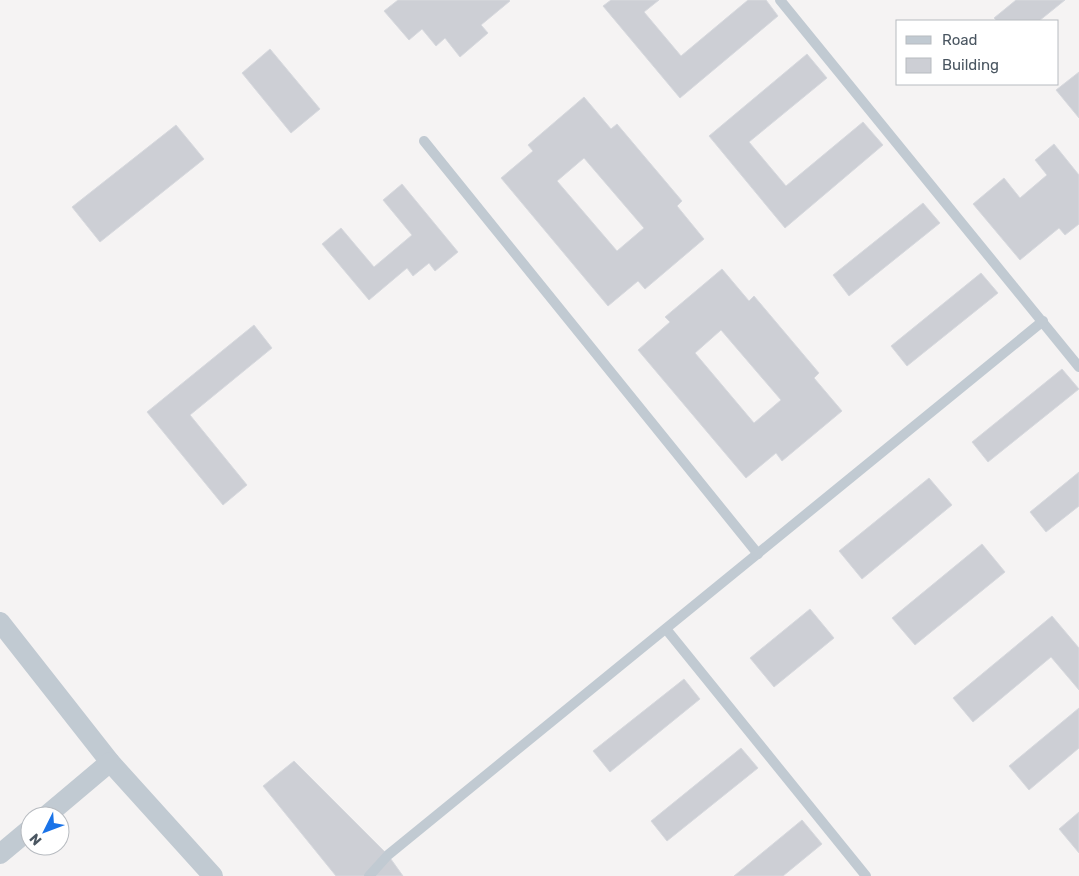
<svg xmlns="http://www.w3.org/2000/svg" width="1079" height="876" viewBox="0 0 1079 876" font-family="Rubik,sans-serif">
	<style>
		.building { fill: #cdcfd5; stroke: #d7d9de; fill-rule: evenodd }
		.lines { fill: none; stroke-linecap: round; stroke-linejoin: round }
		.service { stroke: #c1cad2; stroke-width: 10 }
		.minor { stroke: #c1cad2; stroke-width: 20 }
	</style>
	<rect width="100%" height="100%" fill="#f5f3f3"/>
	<g class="building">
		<path d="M 398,0 L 509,0 L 510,1 L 481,25 L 488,33 L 460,57 L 445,38 L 436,46 L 422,29 L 409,40 L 384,11 Z"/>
		<path d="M 611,0 L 659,0 L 644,12 L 681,56 L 748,0 L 766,0 L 778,16 L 680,98 L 603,6 Z"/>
		<path d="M 1016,0 L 1065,0 L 1039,21 L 997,21 L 994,18 Z"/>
		<path d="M 270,49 L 320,109 L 291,133 L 242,73 Z"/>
		<path d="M 807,54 L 827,78 L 749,142 L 786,186 L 863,122 L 883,145 L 785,228 L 709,136 Z"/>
		<path d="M 1079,72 L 1079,118 L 1056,90 Z"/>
		<path d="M 584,97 L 611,129 L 617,124 L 682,201 L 677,206 L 704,239 L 645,289 L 638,281 L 608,306 L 501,178 L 533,151 L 528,145 ZM 584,158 L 644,228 L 617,251 L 557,181 Z"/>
		<path d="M 176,125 L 204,159 L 100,242 L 72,207 Z"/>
		<path d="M 1054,144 L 1079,175 L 1079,224 L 1065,235 L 1059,228 L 1020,260 L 973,204 L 1004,178 L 1020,198 L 1047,175 L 1035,160 Z"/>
		<path d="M 402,184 L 458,252 L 435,271 L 429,263 L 413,276 L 407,268 L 369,300 L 322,244 L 341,228 L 374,267 L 412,235 L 383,200 Z"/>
		<path d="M 923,203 L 940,223 L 849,296 L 833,275 Z"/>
		<path d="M 722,269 L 749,301 L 754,296 L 819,373 L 814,378 L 842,411 L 782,461 L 776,453 L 746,478 L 638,350 L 670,322 L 665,317 ZM 721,330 L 781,400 L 754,423 L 695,353 Z"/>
		<path d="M 981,273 L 998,293 L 907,366 L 891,346 Z"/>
		<path d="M 254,325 L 272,348 L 190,415 L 247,485 L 223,505 L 147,412 Z"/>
		<path d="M 1062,369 L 1079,389 L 988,462 L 972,442 Z"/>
		<path d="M 1079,472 L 1079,506 L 1046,532 L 1030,512 Z"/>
		<path d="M 929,478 L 952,505 L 862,579 L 839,551 Z"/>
		<path d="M 982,544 L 1005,572 L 915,645 L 892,618 Z"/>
		<path d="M 810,609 L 834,638 L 774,687 L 750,658 Z"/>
		<path d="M 1052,616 L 1079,648 L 1079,690 L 1051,657 L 973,722 L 953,698 Z"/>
		<path d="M 684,679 L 700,699 L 610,772 L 593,751 Z"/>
		<path d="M 1079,708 L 1079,748 L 1029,790 L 1009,766 Z"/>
		<path d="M 741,748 L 758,768 L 667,841 L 651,821 Z"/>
		<path d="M 294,761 L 388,855 L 403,876 L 336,876 L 263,786 Z"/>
		<path d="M 1079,812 L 1079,853 L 1059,829 Z"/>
		<path d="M 802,820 L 822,844 L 783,876 L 734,876 Z"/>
	</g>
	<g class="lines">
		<g class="service">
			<path d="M 780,0 L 1079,367"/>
			<path d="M 424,141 L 758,554"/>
			<path d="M 666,629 L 866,876"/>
			<path d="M 369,876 L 388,855 L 1043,321"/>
		</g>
		<g class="minor">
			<path d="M 0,622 L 110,762 L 213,876"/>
			<path d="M 46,816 L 110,762"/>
			<path d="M 0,854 L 30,829"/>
		</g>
	</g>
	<rect x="896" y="20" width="162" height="65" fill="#ffffff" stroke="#b7bbc0"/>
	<rect x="906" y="36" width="25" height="8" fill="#c1cad2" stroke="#b7bbc0"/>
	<text x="942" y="45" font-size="15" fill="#4a5661">Road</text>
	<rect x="906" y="58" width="25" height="15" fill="#cdcfd5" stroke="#b7bbc0"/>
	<text x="942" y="70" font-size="15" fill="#4a5661">Building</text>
	<g transform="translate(45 831) rotate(228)"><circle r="24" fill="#ffffff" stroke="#b7bbc0"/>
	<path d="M0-4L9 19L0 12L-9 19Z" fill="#1a73e8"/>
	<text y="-8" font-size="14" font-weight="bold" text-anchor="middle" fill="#4a5661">N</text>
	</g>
</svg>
